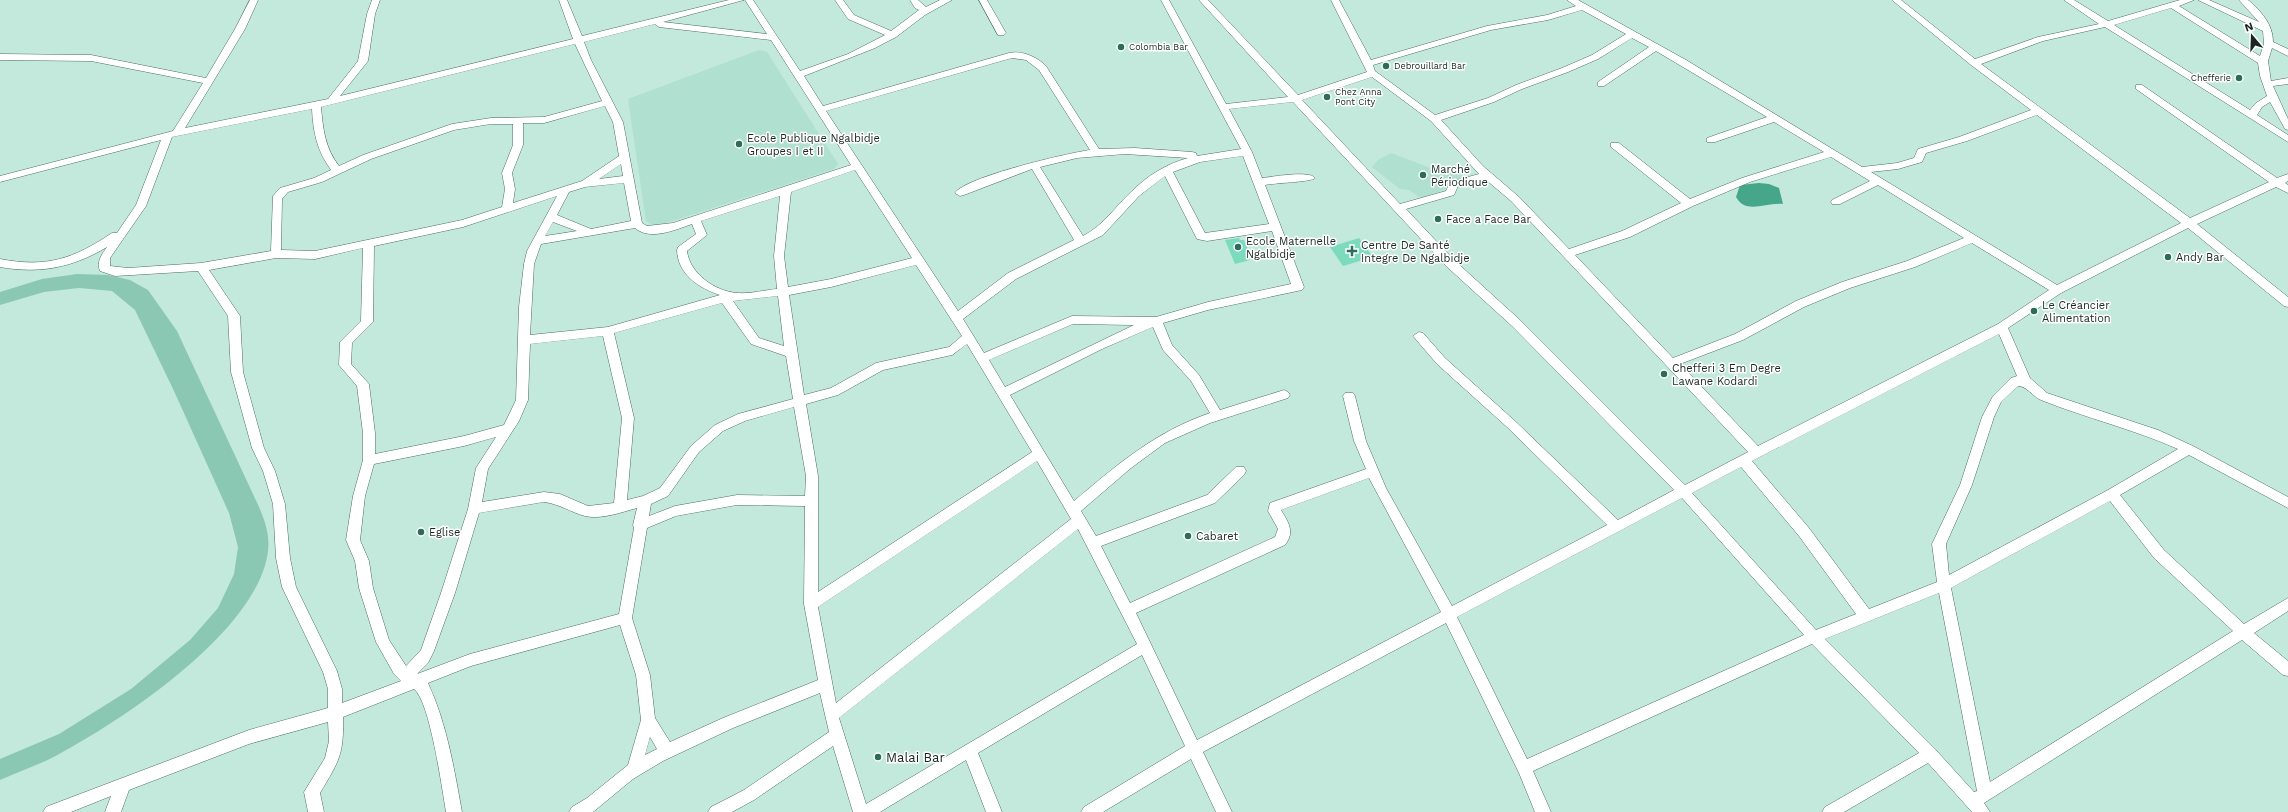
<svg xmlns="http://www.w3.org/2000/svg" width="2288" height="812" viewBox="0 0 2288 812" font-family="'Work Sans',sans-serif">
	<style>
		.built { fill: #b0e0cf }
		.green { fill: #8bc8b4 }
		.water { fill: #46a68a }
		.building { fill: #7cdabd }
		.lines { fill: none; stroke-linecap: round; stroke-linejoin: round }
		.minor-casing { stroke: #4b6e62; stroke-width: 1 }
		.minor { fill: #fff; fill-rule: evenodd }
		.poi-dot { fill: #2d6c5a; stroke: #fff; stroke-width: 1.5 }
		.labels { text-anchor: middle; stroke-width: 3; stroke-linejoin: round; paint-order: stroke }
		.far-poi-label { font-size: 9px; fill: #182722; stroke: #fff; text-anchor: start }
		.poi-label { font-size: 11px; fill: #182722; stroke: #fff; text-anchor: start }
		.near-poi-label { font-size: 13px; fill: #182722; stroke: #fff; text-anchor: start }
	</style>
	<rect width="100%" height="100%" fill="#c3e9dc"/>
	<g class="built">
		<path d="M 759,50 L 767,52 L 838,164 L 834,169 L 654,227 L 646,221 L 628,99 Z"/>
		<path d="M 1391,153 L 1441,172 L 1457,170 L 1461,172 L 1465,178 L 1447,189 L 1421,198 L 1409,190 L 1400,189 L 1372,167 L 1378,160 Z"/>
	</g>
	<path class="green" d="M 77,274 L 108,275 L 130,280 L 148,290 L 177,331 L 259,507 C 265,521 270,535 268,551 C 259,629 126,718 61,753 C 42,764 20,771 0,780 L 0,759 L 59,734 L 131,689 L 190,640 L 218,608 L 234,574 L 238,547 L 229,513 L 174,391 L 135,310 L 112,291 L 79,288 L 44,292 L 0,305 L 0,292 L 42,279 Z"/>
	<path class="water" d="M 1759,183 L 1769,184 L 1779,188 L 1783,204 C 1765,202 1746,215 1736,197 L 1740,185 Z"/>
	<g class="building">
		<path d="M 1239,238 L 1240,240 L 1244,240 L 1250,254 L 1247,255 L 1250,260 L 1235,264 L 1225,240 Z"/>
		<path d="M 1359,238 L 1373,257 L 1343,266 L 1330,247 Z"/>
	</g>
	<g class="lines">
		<g class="minor-casing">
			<g id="minor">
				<path d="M 250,0 L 258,0 L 245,29 L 185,128 L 328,99 L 358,61 L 367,14 L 372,0 L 380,0 L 375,14 L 368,61 L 340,96 L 573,39 L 559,0 L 567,0 L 582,36 L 729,0 L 744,0 L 663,22 L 767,34 L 745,0 L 753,0 L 800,71 L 848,54 L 885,35 L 848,19 L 835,0 L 843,0 L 854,15 L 891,31 L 919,10 L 915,8 L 910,0 L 918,0 L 926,7 L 940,0 L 952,0 L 925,15 L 896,37 L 875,48 L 804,76 L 823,106 L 1009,53 C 1022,50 1037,57 1046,66 L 1099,149 L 1135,148 L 1192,152 L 1196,153 L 1197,156 L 1241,149 L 1161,0 L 1169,0 L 1226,104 L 1288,97 L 1199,0 L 1208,0 L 1298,95 L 1367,72 L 1331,0 L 1339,0 L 1371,60 L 1487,26 L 1547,15 L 1576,6 L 1567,0 L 1578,0 L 1686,60 L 1862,167 L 1897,163 L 1914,158 L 1918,149 L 1959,137 L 2031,110 L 1971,65 L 1892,0 L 1901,0 L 1975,59 L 2038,37 L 2099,24 L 2064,0 L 2074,0 L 2108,21 L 2180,0 L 2194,0 L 2179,6 L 2260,56 L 2264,44 L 2263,31 L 2198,0 L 2209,0 L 2259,22 L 2239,0 L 2248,0 C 2261,11 2273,24 2273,42 L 2288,49 L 2288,56 L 2272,48 L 2268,61 L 2271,81 L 2288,78 L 2288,84 L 2273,86 L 2288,119 L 2288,130 L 2285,129 L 2270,102 L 2262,107 L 2257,115 L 2288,135 L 2288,142 L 2105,27 L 2043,41 L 1981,64 L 2190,218 L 2269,182 L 2136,89 L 2136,85 L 2142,85 L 2277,178 L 2288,174 L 2288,181 L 2285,183 L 2288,185 L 2288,193 L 2276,187 L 2197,224 L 2288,297 L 2288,307 L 2284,306 L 2188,228 L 2061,293 L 2008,328 L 2030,378 L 2047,393 L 2158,430 L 2193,446 L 2288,497 L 2288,508 L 2189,455 L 2120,495 L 2164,550 L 2244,624 L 2288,598 L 2288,611 L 2254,633 L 2288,661 L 2288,676 L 2283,675 L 2242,640 L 1984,803 L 1990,812 L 1972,812 L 1928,763 L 1844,812 L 1822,812 L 1825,807 L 1919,753 L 1812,644 L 1533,771 L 1551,812 L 1535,812 L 1519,773 L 1446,623 L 1203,752 L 1232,812 L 1216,812 L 1191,759 L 1103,812 L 1081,812 L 1084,807 L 1185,746 L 1142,655 L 978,753 L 1002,812 L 986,812 L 966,760 L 880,812 L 853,812 L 833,746 L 754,800 L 732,812 L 708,812 L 711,807 L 744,790 L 829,732 L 820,693 L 733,728 L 663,761 L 633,779 L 593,812 L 569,812 L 572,807 L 587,798 L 628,765 L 641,720 L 636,675 L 620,625 L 471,666 L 428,683 C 447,724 454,768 462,812 L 446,812 C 442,789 430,701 414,689 L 343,717 C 344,755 339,761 320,793 L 324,812 L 308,812 L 304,792 L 325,758 L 329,741 L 328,722 L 249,744 L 129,790 L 121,812 L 105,812 L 111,796 L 71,812 L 43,812 L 46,807 L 51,805 L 249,730 L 328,708 L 328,689 L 323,672 L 282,587 L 276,558 L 273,504 L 263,471 L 252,448 L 231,372 L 228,316 L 198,271 L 115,276 L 100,271 C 96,262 102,254 107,247 C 72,268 39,274 0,267 L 0,259 C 47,268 73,259 112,233 L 117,233 L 136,205 L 161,140 L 0,182 L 0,176 L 173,131 L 203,83 L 91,61 L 0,60 L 0,54 L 91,55 L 206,78 L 235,29 ZM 2171,8 L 2258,63 L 2260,76 L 2267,96 L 2256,103 L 2250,110 L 2114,25 ZM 1582,10 L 1626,34 L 1592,55 L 1562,68 L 1516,85 L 1488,98 L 1435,115 L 1375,71 L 1373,65 L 1491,30 L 1548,20 ZM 655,24 L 659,27 L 771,40 L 851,165 L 673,223 L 647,226 L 642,223 L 623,122 L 591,60 L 584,42 ZM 1632,38 L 1649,47 L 1598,82 L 1598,86 L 1604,86 L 1656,51 L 1767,117 L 1707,138 L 1707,142 L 1715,142 L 1774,122 L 1824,152 L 1742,178 L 1690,199 L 1619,143 L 1611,143 L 1611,147 L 1681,203 L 1622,231 L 1569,249 L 1519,197 L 1483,166 L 1441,120 L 1494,102 L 1522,89 L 1568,72 L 1598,59 ZM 575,44 L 602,101 L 544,117 L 491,118 L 452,124 L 363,155 L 339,166 C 325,148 323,129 321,107 ZM 1012,58 L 1026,60 L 1039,70 L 1090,150 C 1068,153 965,177 955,193 L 960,196 L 964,195 L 1032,169 L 1074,240 L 1008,273 L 958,311 L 826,111 ZM 1372,77 L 1431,121 L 1479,174 L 1450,182 L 1446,191 L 1400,204 L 1302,100 ZM 1293,102 L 1446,266 L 1512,326 L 1674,490 L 1618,520 L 1515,421 L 1445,358 L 1423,333 L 1419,332 L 1413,336 L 1437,364 L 1507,427 L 1607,525 L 1452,606 L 1386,488 L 1366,441 L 1355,396 L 1353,393 L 1345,393 L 1343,396 L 1354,441 L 1366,469 L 1270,503 L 1268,511 L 1278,529 L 1275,537 L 1130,603 L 1101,546 L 1215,503 L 1244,475 L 1246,471 L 1244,467 L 1236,467 L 1207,495 L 1096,536 L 1081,511 L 1131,468 L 1165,443 L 1210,423 L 1288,398 L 1290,395 L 1288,392 L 1284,390 L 1220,410 L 1199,375 L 1172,345 L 1163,323 L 1208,310 L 1302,290 L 1304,287 L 1265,185 C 1273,183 1312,182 1315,178 C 1309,170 1272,177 1262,178 L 1252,152 L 1229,109 ZM 605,106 L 613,122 L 619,156 L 582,181 L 513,203 L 515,189 L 512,173 L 523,145 L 523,123 L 544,123 ZM 312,109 C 313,132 317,151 331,170 L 314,178 L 280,188 L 273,196 L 271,251 L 201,263 L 128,268 L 110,266 L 110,258 L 146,206 L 172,137 ZM 2037,115 L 2181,223 L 2057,285 L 1871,172 L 1898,169 L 1922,162 L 1926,153 L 1967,141 ZM 491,124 L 513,124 L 513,145 L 502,173 L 505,189 L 502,207 L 462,220 L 315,251 L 281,250 L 282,199 L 288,192 L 322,182 L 371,159 L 454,130 ZM 1125,154 L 1188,158 C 1166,164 1147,176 1131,192 C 1114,208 1104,225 1083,236 L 1040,167 L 1077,158 ZM 1243,156 L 1269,224 L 1205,233 L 1173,172 L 1200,162 ZM 1831,157 L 1870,181 L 1832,200 L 1831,202 L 1832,204 L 1840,204 L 1878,185 L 1964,238 L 1907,261 L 1842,282 L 1796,301 L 1735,334 L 1673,358 L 1575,255 L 1630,237 L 1693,206 L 1750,182 ZM 621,164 L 623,176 L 599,179 ZM 855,170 L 912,258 L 831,279 L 788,287 L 784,256 L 791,192 ZM 1165,176 L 1197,239 L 1207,241 L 1272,231 L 1291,284 L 1208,302 L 1156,317 L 1072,316 L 984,353 L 963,319 L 1016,279 L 1103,235 L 1139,196 ZM 1485,179 L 1511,201 L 1748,452 L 1685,485 L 1520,320 L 1454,260 L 1406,209 L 1454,195 L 1458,186 ZM 624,183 L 631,221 L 591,229 L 557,215 L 569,192 L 585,187 ZM 557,196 L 527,251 L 524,264 L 519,307 L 516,400 L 504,425 L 464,436 L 375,454 L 375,433 L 369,384 L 351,364 L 352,343 L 373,322 L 374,246 L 463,227 ZM 780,196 L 774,256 L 777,289 C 765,290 750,294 737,293 C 715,291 690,274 687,251 L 707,235 L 701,221 ZM 553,222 L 577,231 L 545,236 ZM 692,224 L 696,234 L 678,247 L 677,250 C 678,275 699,288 720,295 L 608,327 L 530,335 L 534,264 L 541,244 L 635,228 C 650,241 675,230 692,224 ZM 1972,243 L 2049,290 L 1998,324 L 1758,446 L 1680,364 L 1743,340 L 1804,307 L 1850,288 L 1915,267 ZM 363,248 L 361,321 L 340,342 L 339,365 L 357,386 L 363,433 L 363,460 L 353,496 L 346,540 L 355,561 L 359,588 L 376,642 L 394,674 L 401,681 L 342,703 L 342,689 L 337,671 L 296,587 L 290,558 L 285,504 L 275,471 L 264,448 L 243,372 L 240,316 L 209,270 L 276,258 L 315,259 ZM 916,265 L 962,336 L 949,347 L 876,363 L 831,388 L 804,395 L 789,295 L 831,287 ZM 778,296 L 784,346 L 759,338 L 733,301 ZM 722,303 L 751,344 L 786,356 L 793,399 L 738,414 L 715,425 L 691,446 L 660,488 L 643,496 L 627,500 L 634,418 L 614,333 ZM 1073,324 L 1134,325 L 1005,387 L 989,360 ZM 1153,327 L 1163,350 L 1191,381 L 1210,413 C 1155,432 1118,464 1074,501 L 1010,395 L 1102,349 ZM 1999,334 L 2017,376 L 2011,378 L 1993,396 L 1982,417 L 1960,485 L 1932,544 L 1937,582 L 1869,609 L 1809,528 L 1752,461 ZM 603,336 L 622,418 L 614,503 L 588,506 L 560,494 L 544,492 L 482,502 L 488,469 L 519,421 L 528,400 L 530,344 ZM 967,344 L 1032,452 L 818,592 L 818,476 L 806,404 L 838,395 L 883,370 L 952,355 ZM 2018,386 C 2027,386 2032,396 2041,400 C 2086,418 2133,429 2178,449 L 2108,490 L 1949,575 L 1946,544 L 1972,485 L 1994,417 L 2001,402 ZM 794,407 L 806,476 L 805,496 L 737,495 L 675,506 L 649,516 L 651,504 L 668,496 L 699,452 L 723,431 L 745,421 ZM 496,437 L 476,468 L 468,509 L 441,593 L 421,650 L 406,666 L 389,640 L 373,588 L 369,561 L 360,540 L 365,496 L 374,464 L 464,446 ZM 1037,461 L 1071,519 L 836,703 L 818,607 ZM 1741,467 L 1799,536 L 1856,614 L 1816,630 L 1692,493 ZM 1369,478 L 1441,612 L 1197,740 L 1136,613 L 1285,545 C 1295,532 1289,523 1281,510 ZM 1682,498 L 1804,635 L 1527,759 L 1457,617 ZM 2110,501 L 2154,558 L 2233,631 L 1990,782 L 1951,588 ZM 544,502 C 560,504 570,512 585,516 C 601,520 622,512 637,508 L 633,525 L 634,528 L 619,614 L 470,654 L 417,674 L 428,663 L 434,651 L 455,593 L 479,513 ZM 737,505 L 805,506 L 804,604 L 818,680 L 723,718 L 670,742 L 655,718 L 650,675 L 632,618 L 647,528 L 676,516 ZM 1078,529 L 1137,644 L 866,804 L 839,718 ZM 1939,593 L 1977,791 L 1974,792 L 1935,749 L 1825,639 ZM 650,737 L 657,749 L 645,755 Z"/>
				<path d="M 979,0 L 987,0 L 1006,33 L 1004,35 L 998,35 Z"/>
			</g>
		</g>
		<use href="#minor" class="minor"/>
	</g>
	<g class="poi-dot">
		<circle cx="1121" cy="47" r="4"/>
		<circle cx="1386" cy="66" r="4"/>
		<circle cx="2239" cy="78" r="4"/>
		<circle cx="1327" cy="97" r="4"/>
		<circle cx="739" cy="144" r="4"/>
		<circle cx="1423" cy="175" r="4"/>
		<circle cx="1438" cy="219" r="4"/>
		<circle cx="1238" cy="247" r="4"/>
		<path d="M1350 245h4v4h4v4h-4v4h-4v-4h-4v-4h4z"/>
		<circle cx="2168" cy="257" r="4"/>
		<circle cx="2034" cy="311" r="4"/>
		<circle cx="1664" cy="374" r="4"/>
		<circle cx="421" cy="532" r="4"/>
		<circle cx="1188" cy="536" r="4"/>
		<circle cx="878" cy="757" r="4"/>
	</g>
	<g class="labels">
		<g class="far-poi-label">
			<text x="1129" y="50">Colombia Bar</text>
			<text x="1394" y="69">Debrouillard Bar</text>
			<text x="2231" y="81" text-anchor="end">Chefferie</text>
			<text x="1335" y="95">Chez Anna<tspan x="1335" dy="10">Pont City</tspan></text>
		</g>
		<g class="poi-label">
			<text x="747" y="142">Ecole Publique Ngalbidje<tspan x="747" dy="13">Groupes I et II</tspan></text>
			<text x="1431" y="173">Marché<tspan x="1431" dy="13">Périodique</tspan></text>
			<text x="1446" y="223">Face a Face Bar</text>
			<text x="1246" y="245">Ecole Maternelle<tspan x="1246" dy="13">Ngalbidje</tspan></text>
			<text x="1361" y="249">Centre De Santé<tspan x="1361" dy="13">Integre De Ngalbidje</tspan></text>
			<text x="2176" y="261">Andy Bar</text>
			<text x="2042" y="309">Le Créancier<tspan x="2042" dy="13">Alimentation</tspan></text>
			<text x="1672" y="372">Chefferi 3 Em Degre<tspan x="1672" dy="13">Lawane Kodardi</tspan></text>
			<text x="429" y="536">Eglise</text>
			<text x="1196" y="540">Cabaret</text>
		</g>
		<g class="near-poi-label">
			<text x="886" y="762">Malai Bar</text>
		</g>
	</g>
	<g transform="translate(2252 36) rotate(341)" stroke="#ffffff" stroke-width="3" paint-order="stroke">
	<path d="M0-3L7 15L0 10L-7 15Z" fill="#182722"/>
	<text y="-6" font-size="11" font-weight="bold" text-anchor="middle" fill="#182722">N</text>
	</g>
</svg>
